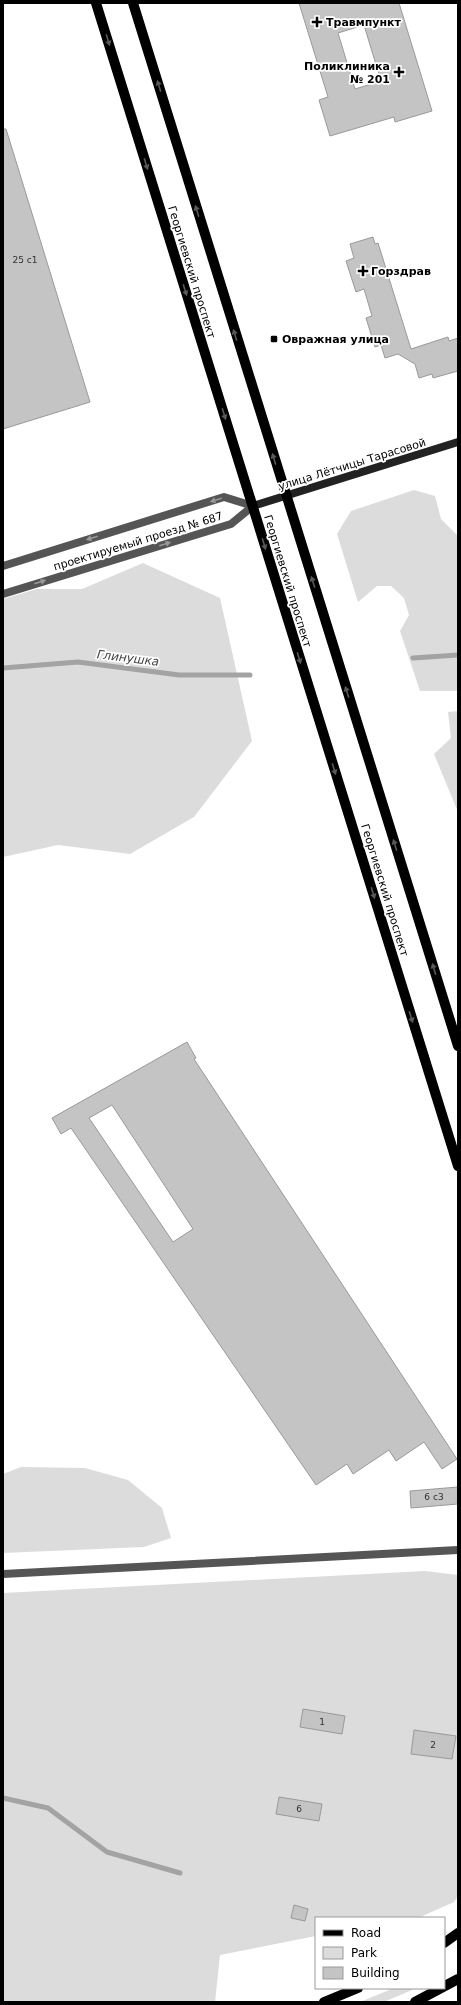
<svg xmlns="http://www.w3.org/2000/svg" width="461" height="2005" viewBox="0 0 461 2005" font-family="'DejaVu Sans',sans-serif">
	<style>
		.green { fill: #dcdcdc }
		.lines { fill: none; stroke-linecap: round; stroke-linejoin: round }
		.stream { stroke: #a3a3a3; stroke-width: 5 }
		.building { fill: #c4c4c4; stroke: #999; fill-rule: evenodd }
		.minor { stroke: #555; stroke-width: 8 }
		.secondary { stroke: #222; stroke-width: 8 }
		.primary { stroke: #000; stroke-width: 10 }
		.oneway { fill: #595959 }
		.oneway2 { fill: #999 }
		.poi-dot { fill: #000; stroke: #fff; stroke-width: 1.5 }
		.labels { text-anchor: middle; stroke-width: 3.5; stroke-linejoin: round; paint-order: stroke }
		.number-label { font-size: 9px; fill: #313131 }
		.poi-label { font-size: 11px; font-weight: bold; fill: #000; stroke: #fff; text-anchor: start }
		.street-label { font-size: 11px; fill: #000; stroke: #fff }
		.water-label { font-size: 12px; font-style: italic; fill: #444; stroke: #fff }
	</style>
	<rect width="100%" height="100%" fill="#fff"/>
	<g class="green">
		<path d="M 414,490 L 435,496 L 441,519 L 458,536 L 458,691 L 420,691 L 400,631 L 409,615 L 404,598 L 391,586 L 377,586 L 358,602 L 337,534 L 351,511 Z"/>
		<path d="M 143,563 L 220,598 L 252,741 L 194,817 L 130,854 L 58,845 L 3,857 L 3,599 L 37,589 L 82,589 Z"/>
		<path d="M 458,711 L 458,812 L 434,754 L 451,738 L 448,712 Z"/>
		<path d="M 21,1467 L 85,1468 L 128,1480 L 162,1508 L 171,1538 L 144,1547 L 3,1553 L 3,1474 Z"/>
		<path d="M 425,1571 L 458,1575 L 458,1896 L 454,1902 L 418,1918 L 316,1918 L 316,1936 L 220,1955 L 215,2002 L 3,2002 L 3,1593 Z"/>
		<path d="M 394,1988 L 413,1988 L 412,1990 L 384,2002 L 360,2002 Z"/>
	</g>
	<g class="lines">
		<g class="stream">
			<path d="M 413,658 L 458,655"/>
			<path d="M 3,668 L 78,662 L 179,675 L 250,675"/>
			<path d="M 3,1798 L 48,1808 L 107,1852 L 180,1873"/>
		</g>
	</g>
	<g class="building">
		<path d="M 299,3 L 399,3 L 432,111 L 395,122 L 394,117 L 330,136 L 319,100 L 328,97 ZM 364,25 L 381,81 L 355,89 L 338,33 Z"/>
		<path d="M 3,129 L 6,129 L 90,402 L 3,429 Z"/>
		<path d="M 373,237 L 375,244 L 378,243 L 411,349 L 448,337 L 449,341 L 458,338 L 458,371 L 433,378 L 432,374 L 419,378 L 415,364 L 398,354 L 385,358 L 381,345 L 375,347 L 366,318 L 372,316 L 364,289 L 356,292 L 346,261 L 354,258 L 350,244 Z"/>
		<path d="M 187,1042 L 196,1058 L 194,1059 L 457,1459 L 442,1469 L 424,1442 L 396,1461 L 389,1450 L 353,1474 L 347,1464 L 316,1485 L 71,1128 L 61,1134 L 52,1118 ZM 112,1105 L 193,1229 L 173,1242 L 89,1118 Z"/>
		<path d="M 458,1487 L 458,1504 L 411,1508 L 410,1491 Z"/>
		<path d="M 303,1709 L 345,1716 L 342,1734 L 300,1727 Z"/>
		<path d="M 414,1730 L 456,1736 L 452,1759 L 411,1754 Z"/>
		<path d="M 279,1797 L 322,1804 L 319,1821 L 276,1814 Z"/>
		<path d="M 294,1905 L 308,1909 L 305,1921 L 291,1918 Z"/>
	</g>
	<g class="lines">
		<g class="minor">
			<path d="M 3,566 L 224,497 L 253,506"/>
			<path d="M 3,594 L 231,524 L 253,506"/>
			<path d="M 3,1574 L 458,1550"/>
		</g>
		<path class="secondary" d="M 253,506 L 458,442"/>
		<g class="primary">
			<path d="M 96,3 L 458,1166"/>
			<path d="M 133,3 L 458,1046"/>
			<path d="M 444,1943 L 458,1933"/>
			<path d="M 324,2002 L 358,1988"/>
			<path d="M 415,2002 L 458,1979"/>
		</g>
	</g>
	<defs><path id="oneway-solid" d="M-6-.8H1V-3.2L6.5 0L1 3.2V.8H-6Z"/></defs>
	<g class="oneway">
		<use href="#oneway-solid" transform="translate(108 40) rotate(73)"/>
		<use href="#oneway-solid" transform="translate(159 86) rotate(-107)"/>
		<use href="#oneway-solid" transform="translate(146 164) rotate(73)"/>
		<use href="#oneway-solid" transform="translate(197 211) rotate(-107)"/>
		<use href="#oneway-solid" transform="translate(185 290) rotate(73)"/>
		<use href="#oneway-solid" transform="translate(235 335) rotate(-107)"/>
		<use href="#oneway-solid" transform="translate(224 414) rotate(73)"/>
		<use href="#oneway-solid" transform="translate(274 459) rotate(-107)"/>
		<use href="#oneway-solid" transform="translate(264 544) rotate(73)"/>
		<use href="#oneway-solid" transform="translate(313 582) rotate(-107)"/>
		<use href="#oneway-solid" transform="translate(299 658) rotate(73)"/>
		<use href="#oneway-solid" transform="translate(347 692) rotate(-107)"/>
		<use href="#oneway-solid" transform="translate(334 769) rotate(73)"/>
		<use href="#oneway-solid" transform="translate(395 845) rotate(-107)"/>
		<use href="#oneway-solid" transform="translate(373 893) rotate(73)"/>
		<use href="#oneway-solid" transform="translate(434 969) rotate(-107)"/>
		<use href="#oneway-solid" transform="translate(411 1017) rotate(73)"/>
	</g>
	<g class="oneway2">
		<use href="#oneway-solid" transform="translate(216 500) rotate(163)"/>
		<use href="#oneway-solid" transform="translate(92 538) rotate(163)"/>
		<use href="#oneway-solid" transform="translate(165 544) rotate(-17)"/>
		<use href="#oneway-solid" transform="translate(40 582) rotate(-17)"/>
	</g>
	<g class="poi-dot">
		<path d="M315 16h4v4h4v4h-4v4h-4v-4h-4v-4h4z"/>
		<path d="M397 66h4v4h4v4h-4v4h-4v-4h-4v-4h4z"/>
		<path d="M361 265h4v4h4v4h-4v4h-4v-4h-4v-4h4z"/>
		<rect x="270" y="335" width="8" height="8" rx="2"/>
	</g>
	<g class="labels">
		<g class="number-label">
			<text x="25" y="263">25 с1</text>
			<text x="434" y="1500">6 с3</text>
			<text x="322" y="1725">1</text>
			<text x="433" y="1748">2</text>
			<text x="299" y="1812">6</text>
		</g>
		<g class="poi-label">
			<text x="326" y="26">Травмпункт</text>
			<text x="390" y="70" text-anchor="end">Поликлиника<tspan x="390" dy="13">№ 201</tspan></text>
			<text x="371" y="275">Горздрав</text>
			<text x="282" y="343">Овражная улица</text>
		</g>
		<g class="street-label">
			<text transform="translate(192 272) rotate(73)" y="4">Георгиевский проспект</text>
			<text transform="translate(352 464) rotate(-17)" y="4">улица Лётчицы Тарасовой</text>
			<text transform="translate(138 541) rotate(-17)" y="4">проектируемый проезд № 687</text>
			<text transform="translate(288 581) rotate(73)" y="4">Георгиевский проспект</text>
			<text transform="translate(385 890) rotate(73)" y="4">Георгиевский проспект</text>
		</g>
		<g class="water-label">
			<text transform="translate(128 658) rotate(7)" y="4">Глинушка</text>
		</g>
	</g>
	<rect width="461" height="2005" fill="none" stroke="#000000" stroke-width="8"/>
	<rect x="315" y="1917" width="130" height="72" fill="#ffffff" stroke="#999999"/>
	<rect x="323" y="1930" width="20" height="6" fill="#000000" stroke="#999999"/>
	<text x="351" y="1937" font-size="12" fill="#000000">Road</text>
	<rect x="323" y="1947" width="20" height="12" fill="#dcdcdc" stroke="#999999"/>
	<text x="351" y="1957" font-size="12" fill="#000000">Park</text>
	<rect x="323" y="1967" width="20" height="12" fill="#c4c4c4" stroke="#999999"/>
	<text x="351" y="1977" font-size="12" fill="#000000">Building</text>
</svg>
